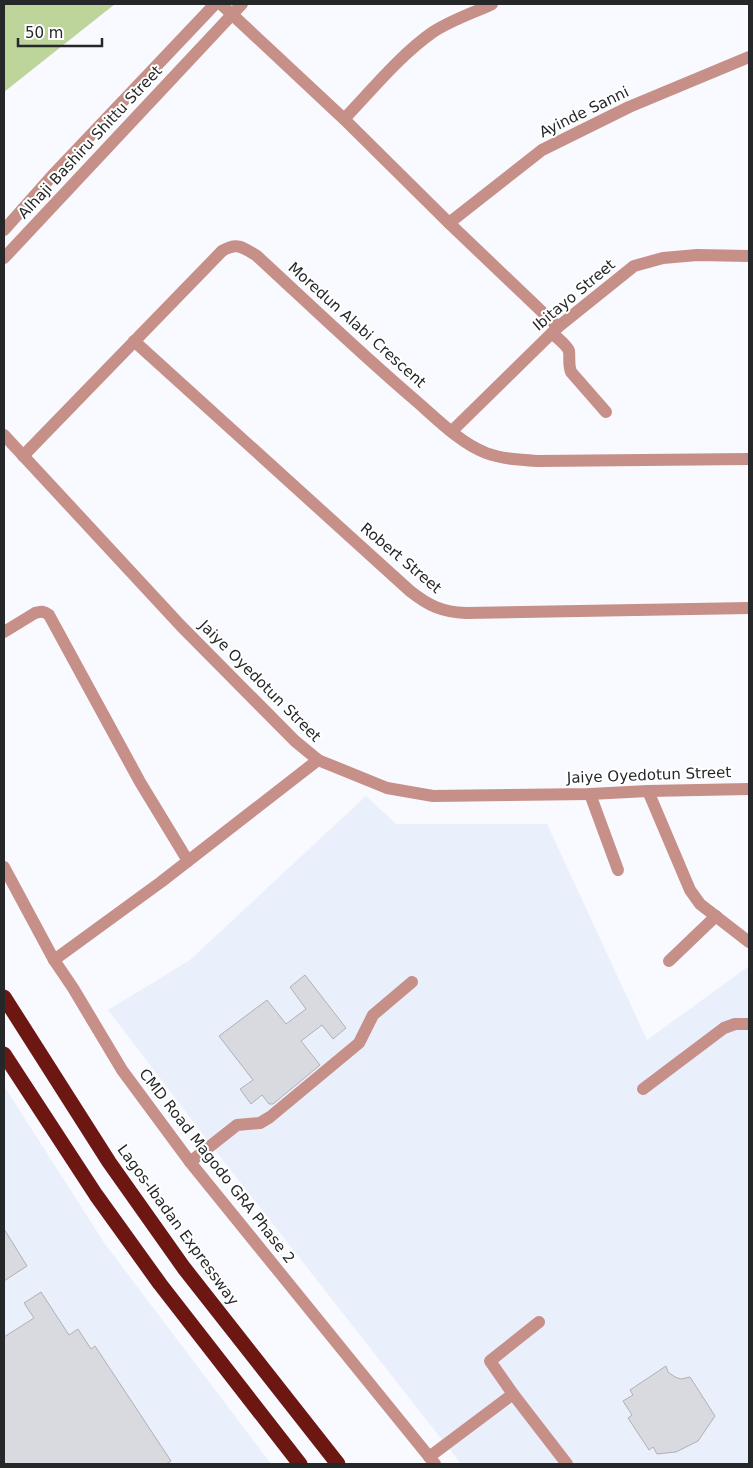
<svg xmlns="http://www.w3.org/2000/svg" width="753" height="1468" viewBox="0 0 753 1468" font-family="'DejaVu Sans',sans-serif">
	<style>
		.built { fill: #eaeffc }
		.green { fill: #bdd59a }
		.building { fill: #d8dadf; stroke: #afb1b6 }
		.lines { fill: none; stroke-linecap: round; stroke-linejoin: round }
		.minor { stroke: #c68f88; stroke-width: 12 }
		.highway { stroke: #6d1713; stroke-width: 15 }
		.labels { text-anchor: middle; stroke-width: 4; stroke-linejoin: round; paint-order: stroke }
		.street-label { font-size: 15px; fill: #262729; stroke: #fff }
	</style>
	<rect width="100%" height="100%" fill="#f8faff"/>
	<g class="built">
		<path d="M 366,796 L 396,824 L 547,824 L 647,1040 L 749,966 L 749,1464 L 461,1464 L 211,1145 L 108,1010 L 190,960 Z"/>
		<path d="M 4,1086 L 105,1244 L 271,1464 L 4,1464 Z"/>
	</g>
	<path class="green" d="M 4,4 L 115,4 L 4,92 Z"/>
	<g class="building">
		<path d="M 305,975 L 346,1028 L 333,1039 L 322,1025 L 301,1041 L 320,1065 L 273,1104 L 269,1104 L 262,1095 L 251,1104 L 240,1089 L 253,1080 L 219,1036 L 267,1000 L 286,1024 L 306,1009 L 290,987 Z"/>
		<path d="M 4,1229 L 27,1266 L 4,1281 Z"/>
		<path d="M 41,1292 L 69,1335 L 78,1329 L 91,1349 L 95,1346 L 171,1461 L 166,1464 L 4,1464 L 4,1337 L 34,1318 L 24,1303 Z"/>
		<path d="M 666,1366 L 668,1372 L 675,1377 L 681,1379 L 690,1377 L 715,1416 L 698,1441 L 676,1452 L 657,1454 L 653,1447 L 649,1450 L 628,1418 L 632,1415 L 623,1401 L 633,1395 L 630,1390 Z"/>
	</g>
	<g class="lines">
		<g class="minor">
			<path d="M 221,4 L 344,119 L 449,223 L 558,327"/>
			<path d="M 344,119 C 371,91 400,55 433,32 C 451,20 473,13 492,4"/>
			<path d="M 449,223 L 542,150 L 629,107 L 749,57"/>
			<path d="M 4,230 L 52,176 L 215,4"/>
			<path d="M 4,258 L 242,4"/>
			<path d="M 552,333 C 557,338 567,345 569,351 C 570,359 568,364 571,372 L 606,412"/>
			<path d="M 134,341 L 410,591 C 429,606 442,612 466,613 L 749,608"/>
			<path d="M 452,431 L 558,327 L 634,266 L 663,258 L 697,255 L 749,256"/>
			<path d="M 4,435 L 181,626 L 295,741 L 318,760 L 387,788 L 433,796 L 590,794 L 648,791 L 749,789"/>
			<path d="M 23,456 L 222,251 C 237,242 243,247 257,256 C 309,304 361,354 415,400 C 437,419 459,442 486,453 C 502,459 521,460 538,461 L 749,459"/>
			<path d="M 4,632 L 35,613 C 41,611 44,611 49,615 L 140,782 L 188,861"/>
			<path d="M 648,791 L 690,890 L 700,904 L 749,942"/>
			<path d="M 590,794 L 618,870"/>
			<path d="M 4,867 L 54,960 L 73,988 L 122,1070 L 190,1162 L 435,1464"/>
			<path d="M 54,960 L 161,882 L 318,760"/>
			<path d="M 669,961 L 716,916"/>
			<path d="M 643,1089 L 724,1028 L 735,1024 L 749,1024"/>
			<path d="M 190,1162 L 237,1125 L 260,1123 L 270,1117 L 359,1043 L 373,1015 L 412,982"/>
			<path d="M 513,1394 L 567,1464"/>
			<path d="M 429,1457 L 513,1394 L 490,1361 L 539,1322"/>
		</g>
		<g class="highway">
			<path d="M 4,997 L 109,1162 L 184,1268 L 338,1464"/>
			<path d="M 4,1054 L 96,1195 L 160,1284 L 300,1464"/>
		</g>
	</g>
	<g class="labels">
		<g class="street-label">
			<text transform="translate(584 112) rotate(-26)" y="5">Ayinde Sanni</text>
			<text transform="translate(90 142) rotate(-47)" y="5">Alhaji Bashiru Shittu Street</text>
			<text transform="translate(574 295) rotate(-40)" y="5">Ibitayo Street</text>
			<text transform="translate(357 325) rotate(42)" y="5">Moredun Alabi Crescent</text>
			<text transform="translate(401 558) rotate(40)" y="5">Robert Street</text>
			<text transform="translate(260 681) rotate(45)" y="5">Jaiye Oyedotun Street</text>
			<text transform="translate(649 775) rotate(-2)" y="5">Jaiye Oyedotun Street</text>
			<text transform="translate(217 1166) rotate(52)" y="5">CMD Road Magodo GRA Phase 2</text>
			<text transform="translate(178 1225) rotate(54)" y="5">Lagos-Ibadan Expressway</text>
		</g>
	</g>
	<rect width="753" height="1468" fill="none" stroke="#262729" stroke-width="10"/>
	<path d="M18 38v8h84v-8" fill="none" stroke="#262729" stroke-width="2.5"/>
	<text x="25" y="38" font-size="15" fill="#262729" stroke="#ffffff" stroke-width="4" paint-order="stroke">50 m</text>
</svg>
